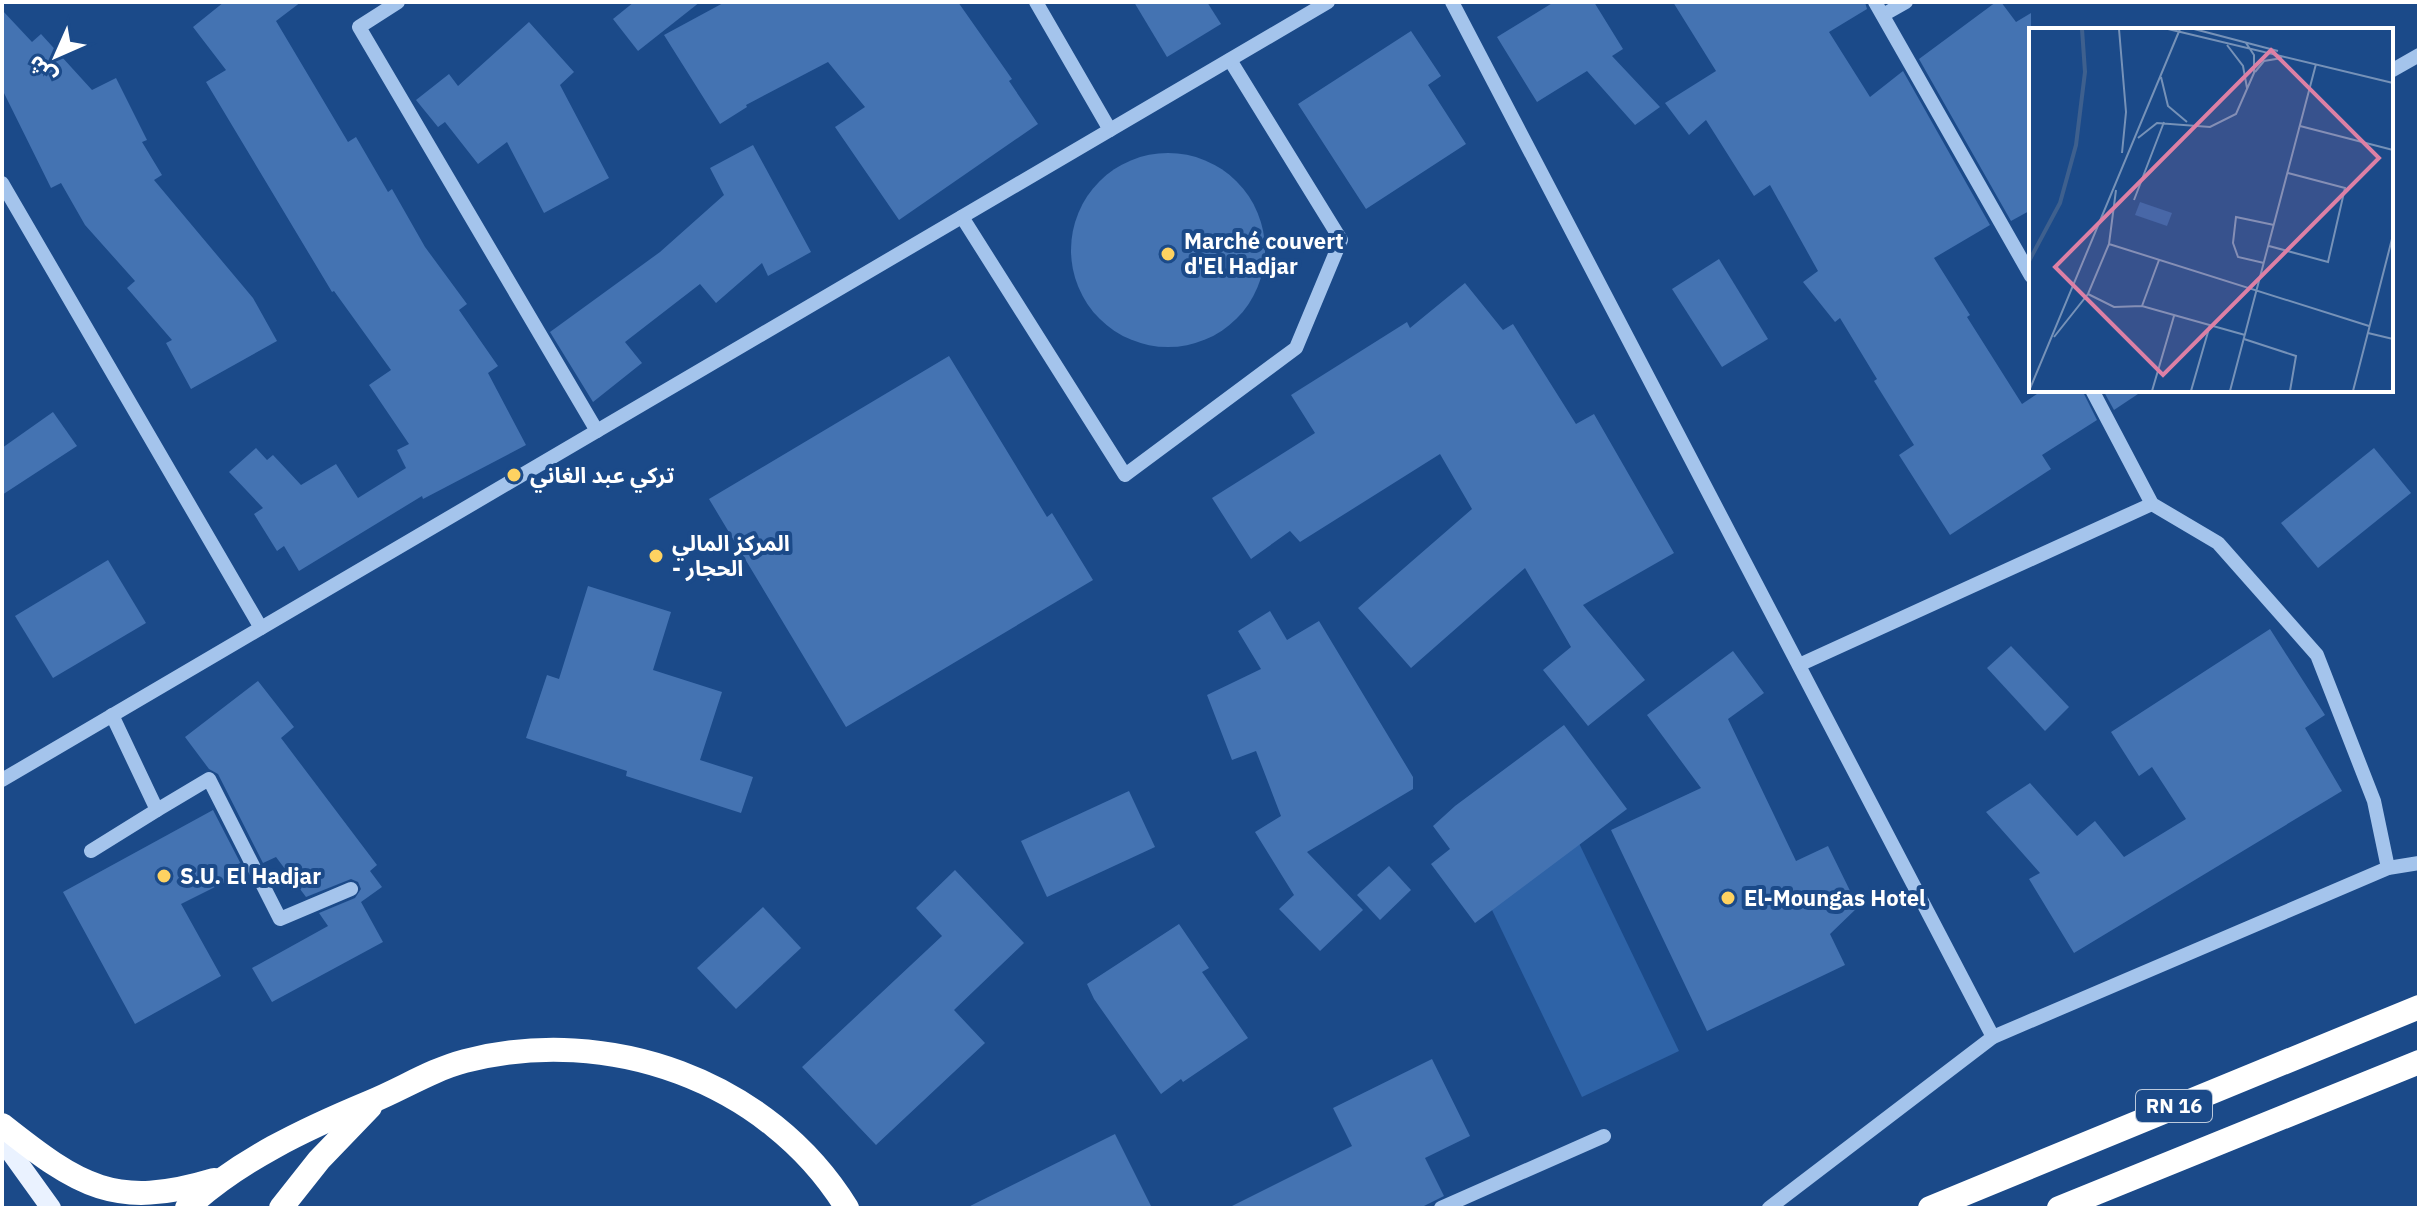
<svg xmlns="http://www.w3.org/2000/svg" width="2421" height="1210" viewBox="0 0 2421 1210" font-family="'IBM Plex Sans','Noto Sans Arabic',sans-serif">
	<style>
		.green { fill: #2e63a7 }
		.building { fill: #4473b2 }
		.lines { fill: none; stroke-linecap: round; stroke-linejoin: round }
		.minor { stroke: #a4c4ec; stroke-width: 14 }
		.major { stroke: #eaf2ff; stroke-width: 20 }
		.highway { stroke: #fff; stroke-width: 24 }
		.poi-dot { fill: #fed261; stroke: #1b4a89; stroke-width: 3 }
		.labels { text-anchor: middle; stroke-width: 8; stroke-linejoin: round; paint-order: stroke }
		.shield { fill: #1b4a89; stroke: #bbc9dc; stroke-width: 2 }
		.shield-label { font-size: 20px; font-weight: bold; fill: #fff }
		.poi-label { font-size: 22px; font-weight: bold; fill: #fff; stroke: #1b4a89; text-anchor: start }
		.inset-river { fill: none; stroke: #3e608e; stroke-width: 4 }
		.inset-road { fill: none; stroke: #7692b8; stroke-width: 2 }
		.view { fill: #dd80a5; fill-opacity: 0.15; stroke: #dd80a5; stroke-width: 4 }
		.inset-edge { fill: none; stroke: #fff; stroke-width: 4 }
	</style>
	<rect width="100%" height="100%" fill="#1b4a89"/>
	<path class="green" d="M 1563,810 L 1679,1051 L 1582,1097 L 1466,856 Z"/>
	<g class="building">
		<path d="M 224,2 L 301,2 L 276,21 L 348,142 L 356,137 L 388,192 L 392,189 L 425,247 L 467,304 L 459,310 L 498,366 L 488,373 L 526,445 L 423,499 L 422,496 L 299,571 L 284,546 L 277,551 L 254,514 L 263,508 L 229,472 L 256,448 L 267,460 L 273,455 L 301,485 L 336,464 L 358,498 L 406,468 L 397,450 L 409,444 L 369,385 L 391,370 L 334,291 L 332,292 L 206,82 L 226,70 L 193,27 Z"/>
		<path d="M 634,2 L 700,2 L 638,51 L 613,19 Z"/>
		<path d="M 725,2 L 958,2 L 1012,79 L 1009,81 L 1038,124 L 899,220 L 835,127 L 865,107 L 828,62 L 746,105 L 747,107 L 720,124 L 664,35 Z"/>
		<path d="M 1134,2 L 1207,2 L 1221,24 L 1167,57 Z"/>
		<path d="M 1554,2 L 1594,2 L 1623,49 L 1612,56 L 1660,107 L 1635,125 L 1587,71 L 1537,102 L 1497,37 Z"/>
		<path d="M 1673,2 L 1865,2 L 1867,9 L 1829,32 L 1870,97 L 1903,71 L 1990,225 L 1934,258 L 1970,315 L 1967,317 L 2022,404 L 2043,390 L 2082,390 L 2097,420 L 2042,455 L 2051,469 L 1950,535 L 1899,455 L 1914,445 L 1874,381 L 1877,379 L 1840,318 L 1835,322 L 1803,282 L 1818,271 L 1770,185 L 1754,196 L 1706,120 L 1689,135 L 1665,103 L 1716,71 Z"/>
		<path d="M 1996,2 L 2001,2 L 2016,22 L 2031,13 L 2031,210 L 2011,221 L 1919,59 Z"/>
		<path d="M 2,10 L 32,42 L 41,34 L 92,90 L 116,78 L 147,140 L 142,142 L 162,175 L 154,180 L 253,298 L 277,341 L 191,389 L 166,343 L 172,340 L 127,288 L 135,281 L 85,225 L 61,183 L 51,188 L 2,89 Z"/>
		<path d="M 529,22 L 574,72 L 560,85 L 609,178 L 544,213 L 507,142 L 478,164 L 445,122 L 438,127 L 416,100 L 449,74 L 458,86 Z"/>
		<path d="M 1411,31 L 1441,76 L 1428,85 L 1466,144 L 1366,209 L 1298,104 Z"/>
		<path d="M 753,145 L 811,252 L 768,276 L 762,263 L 716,303 L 700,284 L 625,342 L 642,363 L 593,402 L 550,332 L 660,252 L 724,195 L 710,168 Z"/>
		<circle cx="1168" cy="250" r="97"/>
		<path d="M 1719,259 L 1768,339 L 1722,367 L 1672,289 Z"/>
		<path d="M 1465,283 L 1503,330 L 1513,324 L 1576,424 L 1594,414 L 1674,553 L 1583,605 L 1645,680 L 1588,726 L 1543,670 L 1571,647 L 1525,568 L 1411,668 L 1358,608 L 1472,509 L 1440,454 L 1300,542 L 1290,531 L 1251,559 L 1212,498 L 1315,433 L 1291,395 L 1407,322 L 1410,328 Z"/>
		<path d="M 949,356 L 1047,517 L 1052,513 L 1093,580 L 846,727 L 709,499 Z"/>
		<path d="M 2103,390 L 2144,390 L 2114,410 Z"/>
		<path d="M 53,412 L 77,446 L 2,495 L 2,448 Z"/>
		<path d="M 2374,448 L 2411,493 L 2318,568 L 2281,523 Z"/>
		<path d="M 108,560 L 146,623 L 53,678 L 15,616 Z"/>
		<path d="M 588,586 L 671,612 L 653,670 L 722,692 L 700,760 L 753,777 L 741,813 L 626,776 L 627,771 L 526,738 L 547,675 L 559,679 Z"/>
		<path d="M 1270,611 L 1287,640 L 1319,621 L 1413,777 L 1413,789 L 1307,852 L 1363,910 L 1320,951 L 1279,909 L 1294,895 L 1255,832 L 1281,816 L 1256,751 L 1232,760 L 1207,695 L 1261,669 L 1238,631 Z"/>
		<path d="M 2270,629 L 2325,715 L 2305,728 L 2342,791 L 2074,953 L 2029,879 L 2040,873 L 1986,812 L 2030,783 L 2077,836 L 2095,821 L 2124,857 L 2186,819 L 2152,767 L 2139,776 L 2111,732 Z"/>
		<path d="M 2011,646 L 2069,707 L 2045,731 L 1987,668 Z"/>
		<path d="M 1733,651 L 1764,693 L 1728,719 L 1796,861 L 1828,846 L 1858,907 L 1830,934 L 1845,965 L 1707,1031 L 1611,830 L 1701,788 L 1647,715 Z"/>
		<path d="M 258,681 L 294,727 L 281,738 L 377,865 L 370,871 L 382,887 L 361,902 L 383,942 L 272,1002 L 252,968 L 328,926 L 319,913 L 355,898 L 361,889 L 358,882 L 351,879 L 306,897 L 276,857 L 263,863 L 218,774 L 209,769 L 185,737 Z"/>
		<path d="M 1564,725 L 1627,809 L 1475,923 L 1431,864 L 1450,849 L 1433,826 L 1455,806 Z"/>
		<path d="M 1129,791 L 1155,847 L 1047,897 L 1021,841 Z"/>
		<path d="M 213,810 L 245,872 L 181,904 L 221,976 L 135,1024 L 63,892 Z"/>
		<path d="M 1389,866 L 1411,890 L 1380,920 L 1357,895 Z"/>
		<path d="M 955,870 L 1024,943 L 954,1010 L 985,1043 L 876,1145 L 802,1067 L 942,936 L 916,908 Z"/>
		<path d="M 763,907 L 801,948 L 736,1009 L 697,968 Z"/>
		<path d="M 1179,924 L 1209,968 L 1202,972 L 1248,1038 L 1183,1082 L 1181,1079 L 1161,1094 L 1094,999 L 1087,984 Z"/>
		<path d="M 1432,1059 L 1470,1136 L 1425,1158 L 1444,1196 L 1420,1208 L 1228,1208 L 1352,1146 L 1333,1108 Z"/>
		<path d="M 1115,1134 L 1152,1208 L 966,1208 Z"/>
	</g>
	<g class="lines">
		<g class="minor">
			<path d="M 398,2 L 359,27 L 597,431"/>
			<path d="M 1036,2 L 1110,130"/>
			<path d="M 1452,2 L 1993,1037"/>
			<path d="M 1875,2 L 2031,276"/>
			<path d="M 1883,15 L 1906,2"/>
			<path d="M 2391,71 L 2419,55"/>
			<path d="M 2,183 L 261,628"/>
			<path d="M 962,217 L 1125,475 L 1296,348 L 1341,240 L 1230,60"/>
			<path d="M 2092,390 L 2152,504 L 2218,543 L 2317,655 L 2374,801 L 2388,868"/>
			<path d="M 1799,665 L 2152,504"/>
			<path d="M 2,780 L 1328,2"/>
			<path d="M 157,810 L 209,779 L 280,919 L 351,889"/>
			<path d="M 91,851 L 157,810 L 112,715"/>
			<path d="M 1441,1208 L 1604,1136"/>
			<path d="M 1769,1208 L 1993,1037 L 2388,868 L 2419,863"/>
		</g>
		<path class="major" d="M 2,1140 L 51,1208"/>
		<g class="highway">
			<path d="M 2,1125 C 79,1186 115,1210 214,1180"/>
			<path d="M 187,1208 C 239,1160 305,1129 370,1102 C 402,1089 431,1070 465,1061 C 608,1024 768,1080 847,1208"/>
			<path d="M 281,1208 L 319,1160 L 370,1107"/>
			<path d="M 1930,1208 L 2419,1007"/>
			<path d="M 2059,1208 L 2419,1062"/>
		</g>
	</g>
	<g class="poi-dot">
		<circle cx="1168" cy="254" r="8"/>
		<circle cx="514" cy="475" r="8"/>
		<circle cx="656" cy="556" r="8"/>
		<circle cx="164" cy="876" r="8"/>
		<circle cx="1728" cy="898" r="8"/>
	</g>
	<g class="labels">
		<rect class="shield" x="2136" y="1090" width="76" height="32" rx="6"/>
		<g class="shield-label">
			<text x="2174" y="1113">RN 16</text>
		</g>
		<g class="poi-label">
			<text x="1184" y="249">Marché couvert<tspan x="1184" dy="25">d'El Hadjar</tspan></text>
			<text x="530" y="483">تركي عبد الغاني</text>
			<text x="672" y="551">المركز المالي<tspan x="672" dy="25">- الحجار</tspan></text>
			<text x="180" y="884">S.U. El Hadjar</text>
			<text x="1744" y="906">El-Moungas Hotel</text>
		</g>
	</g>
	<g transform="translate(2029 28)">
		<rect width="364" height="364" fill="#1b4a89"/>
		<path d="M 111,174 L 143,185 L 138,198 L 106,187 Z" fill="#2e63a7"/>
		<path class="inset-river" d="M 0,233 L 31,175 L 47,117 L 56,44 L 53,1"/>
		<path class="inset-road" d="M 90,1 L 97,84 L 93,125M 139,1 L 364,55M 165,1 L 249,23M 198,17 L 214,38 L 218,60M 226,44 L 235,33 L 253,30M 132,49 L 139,78 L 158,94M 271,98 L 364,122M 109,110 L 128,95 L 181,99 L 207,86 L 225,45 L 225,27 L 217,15M 105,172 L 135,94M 80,216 L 340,298M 240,218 L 299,234 L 316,160 L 259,145M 235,235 L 209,229 L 204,215 L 207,189 L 245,197M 59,266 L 85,279 L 113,278 L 216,307M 113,278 L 130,232M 339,305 L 364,311M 25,309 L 59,266 L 80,216 L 87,162M 215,311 L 267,328 L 261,363M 0,363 L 151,1M 123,363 L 145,288M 162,363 L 181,297M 201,363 L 287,36M 324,363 L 364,207"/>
		<path class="view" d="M 242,22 L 350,130 L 134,347 L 26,239 Z"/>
		<rect width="364" height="364" class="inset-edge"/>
	</g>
	<rect width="2421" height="1210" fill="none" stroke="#ffffff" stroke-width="8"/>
	<g transform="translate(56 56) rotate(225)" stroke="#1b4a89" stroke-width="6" paint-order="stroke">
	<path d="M0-6L14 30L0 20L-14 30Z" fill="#ffffff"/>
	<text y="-12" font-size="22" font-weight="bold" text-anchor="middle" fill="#ffffff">ش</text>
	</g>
</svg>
